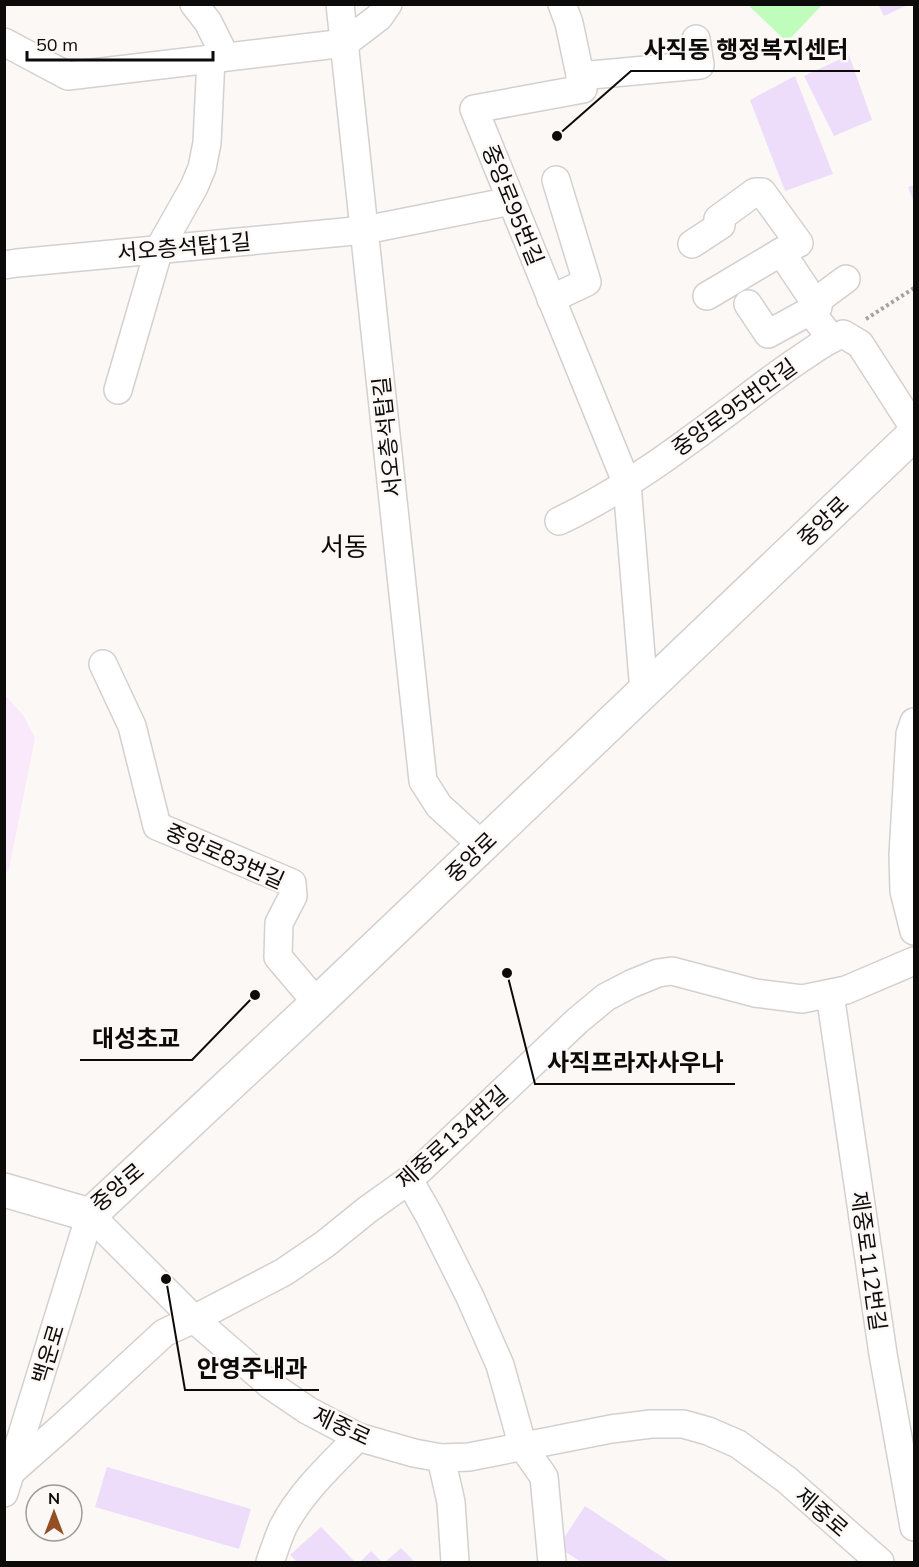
<svg xmlns="http://www.w3.org/2000/svg" width="919" height="1567" viewBox="0 0 919 1567" font-family="Mulish,'Noto Sans KR',sans-serif">
	<style>
		.education { fill: #fae9fa }
		.green { fill: #c0fdbd }
		.building { fill: #edddfb }
		.lines { fill: none; stroke-linecap: round; stroke-linejoin: round }
		.minor-casing { stroke: #d4d0ce; stroke-width: 30 }
		.major-casing { stroke: #d4d0ce; stroke-width: 36 }
		.path { stroke: #a6a3a2; stroke-width: 4; stroke-dasharray: 3 3; stroke-linecap: butt }
		.minor { stroke: #fff; stroke-width: 27 }
		.major { stroke: #fff; stroke-width: 33 }
		.labels { text-anchor: middle; stroke-width: 5; stroke-linejoin: round; paint-order: stroke }
		.street-label { font-size: 22px; fill: #0c0b0a; stroke: #fcf8f6 }
		.quarter-label { font-size: 26px; fill: #0c0b0a; stroke: #fcf8f6 }
		.leader { fill: none; stroke: #0c0b0a; stroke-width: 2 }
		.callout-dot { fill: #0c0b0a; stroke: #fcf8f6; stroke-width: 2 }
		.callout-label { font-size: 24px; text-anchor: middle; font-weight: bold; fill: #0c0b0a; stroke: #fcf8f6; stroke-width: 5; stroke-linejoin: round; paint-order: stroke }
	</style>
	<rect width="100%" height="100%" fill="#fcf8f6"/>
	<path class="education" d="M 4,694 L 23,715 L 35,738 L 9,869 L 5,874 Z"/>
	<path class="green" d="M 748,5 L 822,5 L 787,42 Z"/>
	<g class="building">
		<path d="M 878,4 L 910,4 L 884,16 Z"/>
		<path d="M 849,55 L 872,120 L 834,136 L 804,76 Z"/>
		<path d="M 795,76 L 833,174 L 785,191 L 750,100 Z"/>
		<path d="M 914,185 L 914,203 L 908,187 Z"/>
		<path d="M 107,1467 L 251,1509 L 239,1549 L 95,1507 Z"/>
		<path d="M 585,1506 L 670,1562 L 581,1562 L 558,1547 Z"/>
		<path d="M 321,1527 L 355,1562 L 297,1562 L 290,1555 Z"/>
		<path d="M 401,1548 L 415,1562 L 385,1562 Z"/>
		<path d="M 371,1551 L 382,1562 L 360,1562 Z"/>
	</g>
	<g class="lines">
		<g class="minor-casing">
			<g id="minor">
				<path d="M 194,4 L 208,22 L 225,56"/>
				<path d="M 340,4 L 423,781 L 439,806 L 483,846"/>
				<path d="M 562,4 L 569,23 L 583,89 L 474,109 L 627,484 L 644,692"/>
				<path d="M 4,42 L 68,76 L 345,43"/>
				<path d="M 345,43 L 379,17 L 388,4"/>
				<path d="M 580,76 L 700,65 L 696,39"/>
				<path d="M 692,244 L 721,225 L 718,219 L 755,192 L 762,192 L 799,243 L 781,252"/>
				<path d="M 4,265 L 17,263 L 365,230 L 511,201"/>
				<path d="M 707,296 L 781,252 L 818,307 L 810,311 L 831,338"/>
				<path d="M 551,299 L 587,282 L 556,180"/>
				<path d="M 815,302 L 846,279"/>
				<path d="M 748,304 L 768,334 L 810,311"/>
				<path d="M 118,390 L 159,249 L 194,187 L 202,168 L 207,143 L 211,58"/>
				<path d="M 559,521 C 623,491 680,448 736,406 C 758,389 780,372 803,357 C 816,348 828,339 843,334 L 860,344 L 914,428"/>
				<path d="M 103,664 L 132,726 L 157,826 L 292,883 L 293,896 L 279,923 L 278,957 L 317,1003"/>
				<path d="M 914,722 L 910,734 L 903,855 L 904,891 L 914,931"/>
				<path d="M 830,994 L 883,1354 L 914,1527"/>
				<path d="M 409,1180 L 429,1215 L 470,1297 L 500,1365 L 523,1447 L 544,1477 L 552,1562"/>
				<path d="M 441,1458 L 451,1502 L 455,1562"/>
				<path d="M 12,1471 L 63,1426 L 164,1333 L 194,1319 L 284,1272 L 325,1244 L 367,1210 L 409,1180 L 577,1021 L 606,997 L 631,984 L 658,973 L 672,971 L 755,993 L 802,999 L 846,990 L 914,961"/>
				<path d="M 4,1493 L 90,1215 L 194,1319 L 269,1384 L 307,1410 L 358,1437 L 414,1453 L 441,1458 L 469,1457 L 611,1429 L 651,1424 L 683,1424 L 708,1431 L 738,1444 L 787,1480 L 880,1562"/>
				<path d="M 270,1562 C 274,1551 278,1538 283,1527 C 301,1492 331,1465 358,1437"/>
			</g>
		</g>
		<g class="major-casing">
			<path id="major" d="M 4,1190 L 90,1215 L 317,1003 L 914,434"/>
		</g>
		<path class="path" d="M 866,319 L 914,288"/>
		<use href="#minor" class="minor"/>
		<use href="#major" class="major"/>
	</g>
	<g class="labels">
		<g class="street-label">
			<text transform="translate(513 205) rotate(68)" y="8">중앙로95번길</text>
			<text transform="translate(184 247) rotate(-5)" y="8">서오층석탑1길</text>
			<text transform="translate(734 407) rotate(-36)" y="8">중앙로95번안길</text>
			<text transform="translate(387 437) rotate(-96)" y="8">서오층석탑길</text>
			<text transform="translate(823 521) rotate(-44)" y="8">중앙로</text>
			<text transform="translate(225 856) rotate(24)" y="8">중앙로83번길</text>
			<text transform="translate(471 857) rotate(-44)" y="8">중앙로</text>
			<text transform="translate(452 1137) rotate(-42)" y="8">제중로134번길</text>
			<text transform="translate(117 1187) rotate(-40)" y="8">중앙로</text>
			<text transform="translate(869 1261) rotate(82)" y="8">제중로112번길</text>
			<text transform="translate(48 1354) rotate(-73)" y="8">백운로</text>
			<text transform="translate(342 1426) rotate(25)" y="8">제중로</text>
			<text transform="translate(822 1512) rotate(41)" y="8">제중로</text>
		</g>
		<g class="quarter-label">
			<text x="344" y="556">서동</text>
		</g>
	</g>
	<path class="leader" d="M557 136L631 71H860M255 995L192 1060H80M507 973L535 1084H735M166 1279L185 1390H319"/>
	<g class="callout-dot">
		<circle cx="557" cy="136" r="6"/>
		<circle cx="255" cy="995" r="6"/>
		<circle cx="507" cy="973" r="6"/>
		<circle cx="166" cy="1279" r="6"/>
	</g>
	<g class="callout-label">
		<text x="746" y="58">사직동 행정복지센터</text>
		<text x="136" y="1047">대성초교</text>
		<text x="635" y="1071">사직프라자사우나</text>
		<text x="252" y="1377">안영주내과</text>
	</g>
	<rect width="919" height="1567" fill="none" stroke="#0c0b0a" stroke-width="12"/>
	<g transform="translate(54 1513)"><circle r="28" fill="#fcf8f6" stroke="#9c9998" stroke-width="1.5"/>
	<path d="M0-4.5L10 22L0 15L-10 22Z" fill="#954f25"/>
	<text y="-9" font-size="16" font-weight="bold" text-anchor="middle" fill="#0c0b0a">N</text>
	</g>
	<path d="M27 51v9h186v-9" fill="none" stroke="#0c0b0a" stroke-width="3"/>
	<text x="36" y="51" font-size="18" fill="#0c0b0a" stroke="#fcf8f6" stroke-width="4.5" paint-order="stroke">50 m</text>
</svg>
